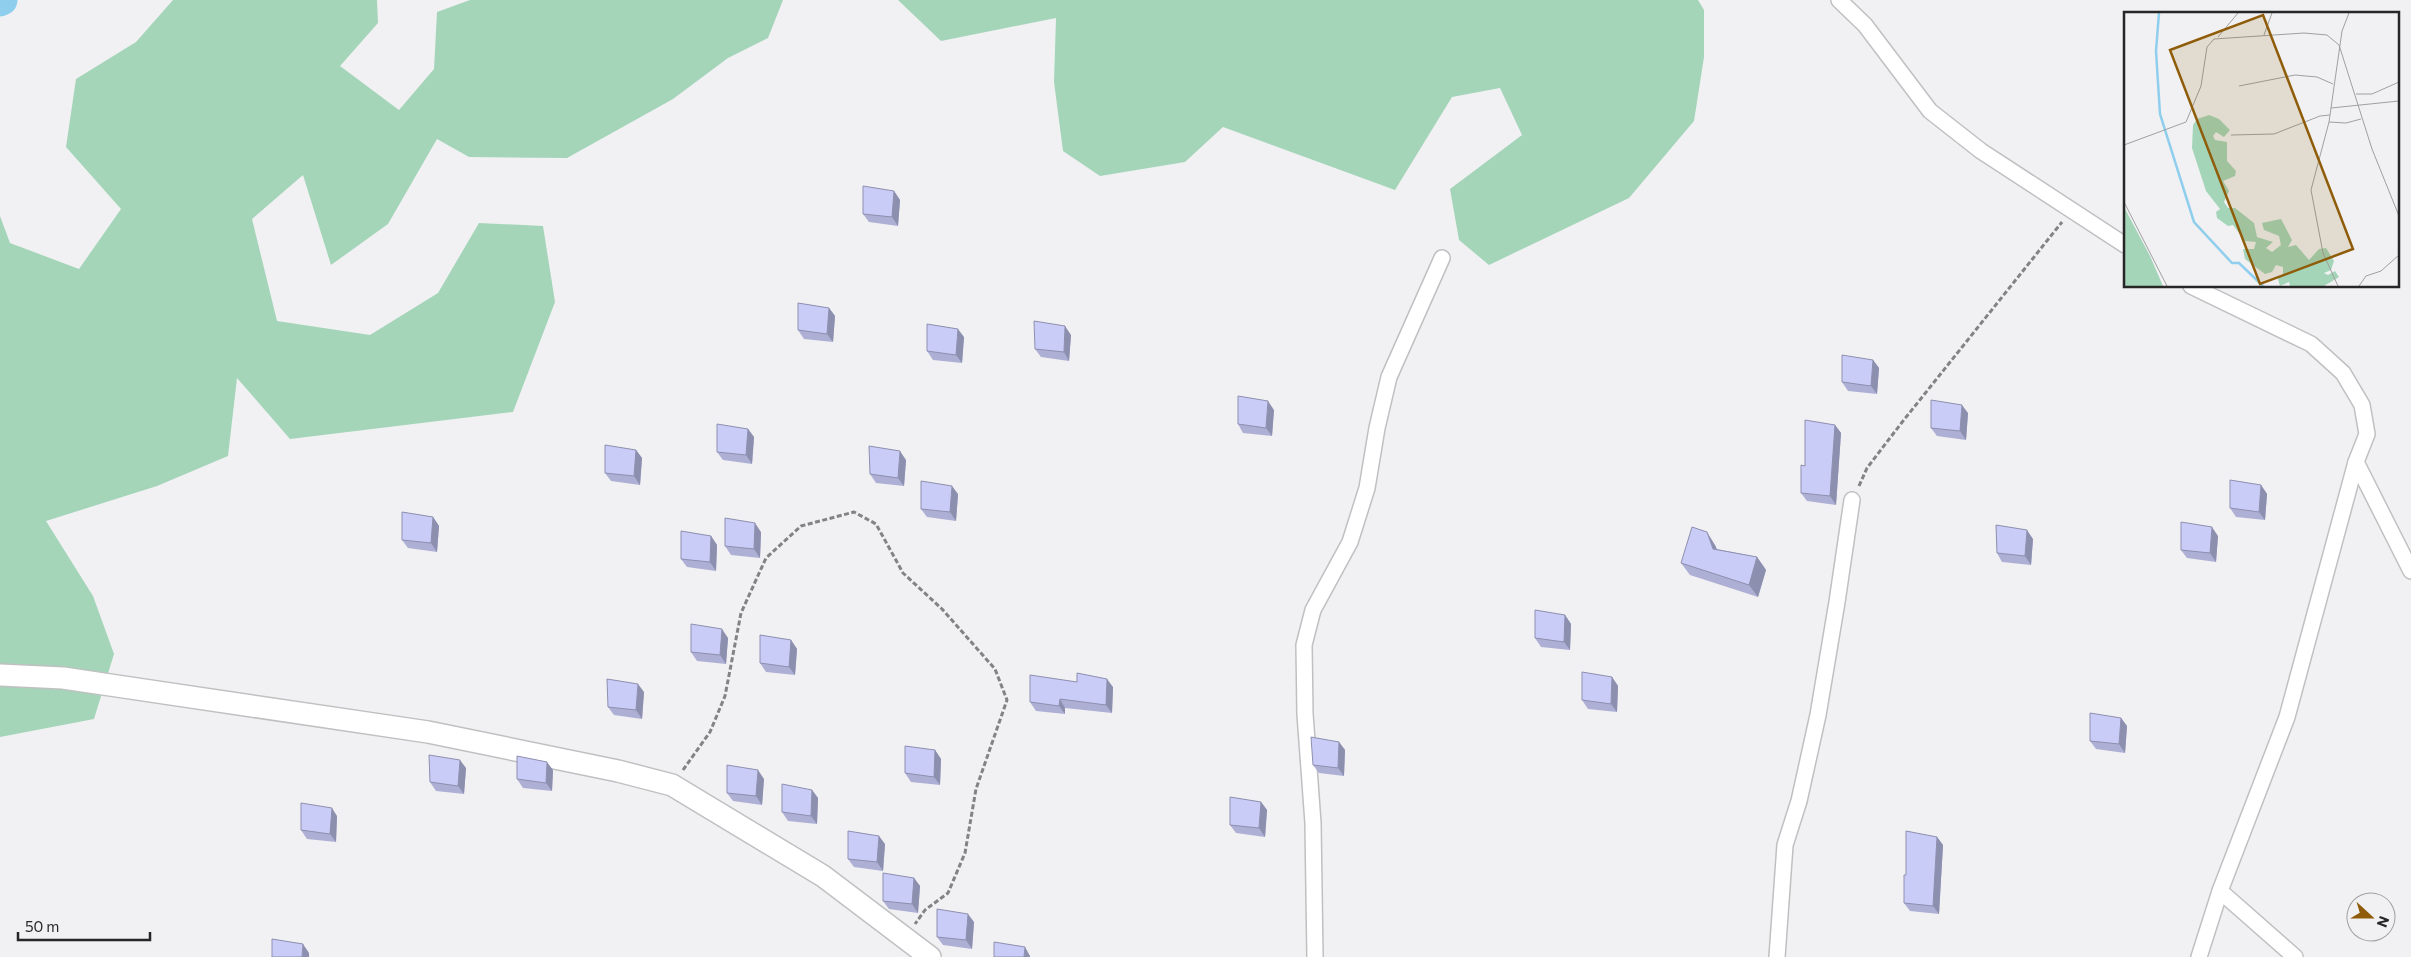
<svg xmlns="http://www.w3.org/2000/svg" width="2411" height="957" viewBox="0 0 2411 957" font-family="Commissioner,sans-serif">
	<style>
		.green { fill: #a4d5b9 }
		.lines { fill: none; stroke-linecap: round; stroke-linejoin: round }
		.river { stroke: #8fcfed; stroke-width: 31 }
		.minor-casing { stroke: #bfc0c1; stroke-width: 18 }
		.secondary-casing { stroke: #bfc0c1; stroke-width: 24 }
		.path { stroke: #838384; stroke-width: 3; stroke-dasharray: 5 2.5; stroke-linecap: butt }
		.minor { stroke: #fff; stroke-width: 15 }
		.secondary { stroke: #fff; stroke-width: 21 }
		.wall { fill: #aeafd5 }
		.shaded-wall { fill: #8d8fae }
		.building { fill: #caccf8; stroke: #8d8fae }
		.inset-river { fill: none; stroke: #8fcfed; stroke-width: 2.5 }
		.inset-road { fill: none; stroke: #a0a0a1; stroke-width: 1 }
		.view { fill: #8f5c0a; fill-opacity: 0.15; stroke: #8f5c0a; stroke-width: 2.5 }
		.inset-edge { fill: none; stroke: #262626; stroke-width: 2.5 }
	</style>
	<rect width="100%" height="100%" fill="#f1f1f3"/>
	<g class="green">
		<path d="M 173,0 L 377,0 L 378,23 L 340,66 L 399,110 L 434,69 L 437,12 L 470,0 L 783,0 L 768,38 L 728,58 L 673,99 L 567,158 L 469,157 L 437,139 L 388,224 L 331,265 L 303,175 L 252,219 L 277,321 L 370,335 L 438,293 L 479,223 L 543,226 L 555,302 L 513,412 L 290,439 L 237,378 L 228,456 L 157,486 L 46,521 L 93,596 L 114,654 L 94,719 L 0,737 L 0,216 L 10,243 L 79,269 L 121,209 L 66,147 L 76,79 L 136,42 Z"/>
		<path d="M 898,0 L 1698,0 L 1704,10 L 1704,57 L 1694,121 L 1629,198 L 1489,265 L 1459,240 L 1450,189 L 1522,135 L 1500,88 L 1452,97 L 1395,190 L 1223,127 L 1185,162 L 1100,176 L 1063,151 L 1054,82 L 1056,18 L 941,41 Z"/>
	</g>
	<g class="lines">
		<path class="river" d="M 0,1 L 2,0"/>
		<g class="minor-casing">
			<g id="minor">
				<path d="M 1839,0 L 1865,25 L 1930,111 L 1981,151 L 2125,245"/>
				<path d="M 2191,286 L 2311,344 L 2343,373 L 2362,405 L 2367,434 L 2356,462 L 2287,717 L 2220,891 L 2199,957"/>
				<path d="M 2356,462 L 2411,571"/>
				<path d="M 2220,891 L 2295,957"/>
				<path d="M 1315,957 L 1313,823 L 1305,714 L 1304,645 L 1313,610 L 1350,542 L 1367,488 L 1377,428 L 1389,377 L 1442,258"/>
				<path d="M 1777,957 L 1785,845 L 1799,801 L 1818,715 L 1837,602 L 1852,500"/>
			</g>
		</g>
		<g class="secondary-casing">
			<path id="secondary" d="M 0,675 L 63,678 L 428,732 L 618,771 L 672,785 L 823,876 L 930,957"/>
		</g>
		<g class="path">
			<path d="M 1859,486 L 1867,468 L 1903,421 L 2062,222"/>
			<path d="M 683,770 L 710,732 L 725,696 L 741,613 L 766,558 L 801,526 L 854,512 L 876,524 L 903,573 L 942,609 L 995,669 L 1007,700 L 976,789 L 965,853 L 948,893 L 925,910 L 915,924"/>
		</g>
		<use href="#minor" class="minor"/>
		<use href="#secondary" class="secondary"/>
	</g>
	<g class="wall">
		<path d="M 894,191 L 900,200 L 898,226 L 869,222 L 863,214 Z"/>
		<path d="M 829,308 L 835,316 L 833,342 L 804,339 L 798,330 Z"/>
		<path d="M 1071,335 L 1069,361 L 1041,357 L 1035,349 Z"/>
		<path d="M 964,337 L 962,363 L 933,360 L 927,351 Z"/>
		<path d="M 1873,360 L 1879,368 L 1877,394 L 1848,391 L 1842,382 Z"/>
		<path d="M 1274,410 L 1272,436 L 1243,433 L 1238,424 Z"/>
		<path d="M 1968,413 L 1966,440 L 1937,436 L 1931,428 Z"/>
		<path d="M 1835,425 L 1841,433 L 1836,505 L 1807,501 L 1801,493 L 1805,466 Z"/>
		<path d="M 748,429 L 754,437 L 752,464 L 723,460 L 717,452 Z"/>
		<path d="M 636,450 L 642,458 L 640,485 L 611,481 L 605,473 Z"/>
		<path d="M 906,460 L 904,486 L 876,483 L 870,474 Z"/>
		<path d="M 2261,485 L 2267,494 L 2265,520 L 2236,517 L 2230,508 Z"/>
		<path d="M 958,494 L 956,521 L 927,517 L 921,509 Z"/>
		<path d="M 433,517 L 439,526 L 437,552 L 408,548 L 402,540 Z"/>
		<path d="M 761,532 L 760,558 L 731,555 L 725,546 Z"/>
		<path d="M 711,536 L 717,545 L 716,571 L 687,567 L 681,559 Z"/>
		<path d="M 2218,536 L 2216,562 L 2187,558 L 2181,550 Z"/>
		<path d="M 2033,539 L 2031,565 L 2002,562 L 1997,553 Z"/>
		<path d="M 1715,545 L 1717,549 L 1757,557 L 1766,570 L 1758,597 L 1690,575 L 1681,563 Z"/>
		<path d="M 1565,615 L 1571,624 L 1570,650 L 1541,647 L 1535,638 Z"/>
		<path d="M 728,638 L 726,664 L 697,661 L 691,652 Z"/>
		<path d="M 791,640 L 797,649 L 795,675 L 766,672 L 760,663 Z"/>
		<path d="M 1612,677 L 1618,686 L 1617,712 L 1588,709 L 1582,700 Z"/>
		<path d="M 1077,682 L 1113,687 L 1112,713 L 1065,708 L 1065,714 L 1036,711 L 1030,702 Z"/>
		<path d="M 644,692 L 642,719 L 614,715 L 608,707 Z"/>
		<path d="M 2121,718 L 2127,726 L 2125,753 L 2096,749 L 2090,741 Z"/>
		<path d="M 1339,742 L 1345,750 L 1344,776 L 1319,773 L 1313,765 Z"/>
		<path d="M 935,750 L 941,759 L 940,785 L 911,782 L 905,773 Z"/>
		<path d="M 466,768 L 464,794 L 436,791 L 430,782 Z"/>
		<path d="M 553,770 L 552,791 L 523,788 L 517,779 Z"/>
		<path d="M 764,779 L 762,805 L 733,801 L 727,793 Z"/>
		<path d="M 812,790 L 818,798 L 817,824 L 788,821 L 782,812 Z"/>
		<path d="M 1261,802 L 1267,810 L 1265,837 L 1236,833 L 1230,825 Z"/>
		<path d="M 337,816 L 336,842 L 307,839 L 301,830 Z"/>
		<path d="M 1937,837 L 1943,845 L 1939,914 L 1910,911 L 1904,903 L 1906,875 Z"/>
		<path d="M 885,844 L 883,871 L 854,867 L 848,859 Z"/>
		<path d="M 914,878 L 920,886 L 918,913 L 889,909 L 883,901 Z"/>
		<path d="M 974,922 L 972,949 L 943,945 L 937,937 Z"/>
	</g>
	<g class="shaded-wall">
		<path d="M 894,191 L 900,200 L 898,226 L 892,217 Z"/>
		<path d="M 829,308 L 835,316 L 833,342 L 827,334 Z"/>
		<path d="M 1065,326 L 1071,335 L 1069,361 L 1064,352 Z"/>
		<path d="M 958,329 L 964,337 L 962,363 L 956,355 Z"/>
		<path d="M 1873,360 L 1879,368 L 1877,394 L 1871,386 Z"/>
		<path d="M 1268,401 L 1274,410 L 1272,436 L 1266,428 Z"/>
		<path d="M 1962,405 L 1968,413 L 1966,440 L 1960,431 Z"/>
		<path d="M 1835,425 L 1841,433 L 1836,505 L 1830,496 Z"/>
		<path d="M 748,429 L 754,437 L 752,464 L 746,455 Z"/>
		<path d="M 636,450 L 642,458 L 640,485 L 634,476 Z"/>
		<path d="M 900,451 L 906,460 L 904,486 L 898,478 Z"/>
		<path d="M 2261,485 L 2267,494 L 2265,520 L 2259,512 Z"/>
		<path d="M 952,486 L 958,494 L 956,521 L 950,512 Z"/>
		<path d="M 433,517 L 439,526 L 437,552 L 431,543 Z"/>
		<path d="M 755,523 L 761,532 L 760,558 L 754,549 Z"/>
		<path d="M 2212,527 L 2218,536 L 2216,562 L 2210,553 Z"/>
		<path d="M 2027,530 L 2033,539 L 2031,565 L 2025,556 Z"/>
		<path d="M 1707,532 L 1715,545 L 1721,561 L 1713,549 Z"/>
		<path d="M 711,536 L 717,545 L 716,571 L 710,562 Z"/>
		<path d="M 1757,557 L 1766,570 L 1758,597 L 1749,585 Z"/>
		<path d="M 1565,615 L 1571,624 L 1570,650 L 1564,642 Z"/>
		<path d="M 722,629 L 728,638 L 726,664 L 720,655 Z"/>
		<path d="M 791,640 L 797,649 L 795,675 L 789,667 Z"/>
		<path d="M 1612,677 L 1618,686 L 1617,712 L 1611,704 Z"/>
		<path d="M 1107,679 L 1113,687 L 1112,713 L 1106,705 Z"/>
		<path d="M 638,684 L 644,692 L 642,719 L 636,710 Z"/>
		<path d="M 1060,699 L 1065,708 L 1065,714 L 1059,706 Z"/>
		<path d="M 2121,718 L 2127,726 L 2125,753 L 2119,744 Z"/>
		<path d="M 1339,742 L 1345,750 L 1344,776 L 1338,768 Z"/>
		<path d="M 935,750 L 941,759 L 940,785 L 934,777 Z"/>
		<path d="M 460,760 L 466,768 L 464,794 L 458,786 Z"/>
		<path d="M 547,762 L 553,770 L 552,791 L 546,783 Z"/>
		<path d="M 758,770 L 764,779 L 762,805 L 756,796 Z"/>
		<path d="M 812,790 L 818,798 L 817,824 L 811,816 Z"/>
		<path d="M 1261,802 L 1267,810 L 1265,837 L 1259,828 Z"/>
		<path d="M 332,808 L 337,816 L 336,842 L 330,834 Z"/>
		<path d="M 879,836 L 885,844 L 883,871 L 877,862 Z"/>
		<path d="M 1937,837 L 1943,845 L 1939,914 L 1933,906 Z"/>
		<path d="M 914,878 L 920,886 L 918,913 L 912,904 Z"/>
		<path d="M 968,914 L 974,922 L 972,949 L 966,940 Z"/>
		<path d="M 303,944 L 309,953 L 309,957 L 302,957 Z"/>
		<path d="M 1025,947 L 1030,956 L 1030,957 L 1024,957 Z"/>
	</g>
	<g class="building">
		<path d="M 863,186 L 894,191 L 892,217 L 863,214 Z"/>
		<path d="M 798,303 L 829,308 L 827,334 L 798,330 Z"/>
		<path d="M 1034,321 L 1065,326 L 1064,352 L 1035,349 Z"/>
		<path d="M 927,324 L 958,329 L 956,355 L 927,351 Z"/>
		<path d="M 1842,355 L 1873,360 L 1871,386 L 1842,382 Z"/>
		<path d="M 1238,396 L 1268,401 L 1266,428 L 1238,424 Z"/>
		<path d="M 1931,400 L 1962,405 L 1960,431 L 1931,428 Z"/>
		<path d="M 1805,420 L 1835,425 L 1830,496 L 1801,493 L 1801,465 L 1805,466 Z"/>
		<path d="M 717,424 L 748,429 L 746,455 L 717,452 Z"/>
		<path d="M 605,445 L 636,450 L 634,476 L 605,473 Z"/>
		<path d="M 869,446 L 900,451 L 898,478 L 870,474 Z"/>
		<path d="M 2230,480 L 2261,485 L 2259,512 L 2230,508 Z"/>
		<path d="M 921,481 L 952,486 L 950,512 L 921,509 Z"/>
		<path d="M 402,512 L 433,517 L 431,543 L 402,540 Z"/>
		<path d="M 725,518 L 755,523 L 754,549 L 725,546 Z"/>
		<path d="M 2181,522 L 2212,527 L 2210,553 L 2181,550 Z"/>
		<path d="M 1996,525 L 2027,530 L 2025,556 L 1997,553 Z"/>
		<path d="M 1692,527 L 1707,532 L 1713,549 L 1757,557 L 1749,585 L 1681,563 Z"/>
		<path d="M 681,531 L 711,536 L 710,562 L 681,559 Z"/>
		<path d="M 1535,610 L 1565,615 L 1564,642 L 1535,638 Z"/>
		<path d="M 691,624 L 722,629 L 720,655 L 691,652 Z"/>
		<path d="M 760,635 L 791,640 L 789,667 L 760,663 Z"/>
		<path d="M 1582,672 L 1612,677 L 1611,704 L 1582,700 Z"/>
		<path d="M 1077,673 L 1107,679 L 1106,705 L 1060,699 L 1059,706 L 1030,702 L 1030,675 L 1077,682 Z"/>
		<path d="M 607,679 L 638,684 L 636,710 L 608,707 Z"/>
		<path d="M 2090,713 L 2121,718 L 2119,744 L 2090,741 Z"/>
		<path d="M 1311,737 L 1339,742 L 1338,768 L 1313,765 Z"/>
		<path d="M 905,746 L 935,750 L 934,777 L 905,773 Z"/>
		<path d="M 429,755 L 460,760 L 458,786 L 430,782 Z"/>
		<path d="M 517,756 L 547,762 L 546,783 L 517,779 Z"/>
		<path d="M 727,765 L 758,770 L 756,796 L 727,793 Z"/>
		<path d="M 782,784 L 812,790 L 811,816 L 782,812 Z"/>
		<path d="M 1230,797 L 1261,802 L 1259,828 L 1230,825 Z"/>
		<path d="M 301,803 L 332,808 L 330,834 L 301,830 Z"/>
		<path d="M 848,831 L 879,836 L 877,862 L 848,859 Z"/>
		<path d="M 1906,831 L 1937,837 L 1933,906 L 1904,903 L 1904,875 L 1906,875 Z"/>
		<path d="M 883,873 L 914,878 L 912,904 L 883,901 Z"/>
		<path d="M 937,909 L 968,914 L 966,940 L 937,937 Z"/>
		<path d="M 272,939 L 303,944 L 302,957 L 272,957 Z"/>
		<path d="M 994,942 L 1025,947 L 1024,957 L 994,957 Z"/>
	</g>
	<g transform="translate(2124 12)">
		<rect width="275" height="275" fill="#f1f1f3"/>
		<path d="M 85,103 L 95,107 L 106,118 L 100,125 L 92,120 L 89,124 L 91,128 L 103,130 L 103,149 L 112,159 L 111,164 L 99,169 L 105,179 L 100,190 L 104,196 L 111,196 L 130,211 L 133,225 L 149,230 L 142,236 L 148,240 L 157,233 L 155,224 L 140,218 L 138,211 L 157,207 L 168,228 L 164,235 L 172,233 L 185,248 L 195,237 L 202,236 L 210,249 L 207,258 L 200,261 L 204,263 L 211,259 L 215,265 L 200,274 L 166,274 L 165,270 L 156,274 L 154,267 L 159,262 L 159,255 L 152,253 L 148,260 L 141,262 L 121,247 L 119,237 L 130,237 L 132,230 L 121,229 L 109,213 L 104,214 L 93,206 L 92,200 L 96,197 L 82,179 L 68,136 L 69,113 L 73,107 ZM 0,195 L 26,244 L 39,274 L 0,274 Z" fill="#a4d5b9"/>
		<path class="inset-river" d="M 35,1 L 32,39 L 36,102 L 70,210 L 108,251 L 115,251 L 139,274"/>
		<path class="inset-road" d="M 140,23 L 148,1M 94,25 L 114,1M 115,74 L 171,63 L 193,65 L 209,72M 232,82 L 248,82 L 275,70M 207,96 L 275,89M 205,110 L 222,111 L 237,107M 107,123 L 150,122 L 196,104 L 206,103M 0,133 L 62,110 L 77,74 L 83,35 L 90,27 L 180,21 L 203,23 L 215,33 L 248,137 L 275,204M 0,190 L 43,274M 214,274 L 199,241 L 187,178 L 205,110 L 218,19 L 225,1M 235,274 L 242,264 L 257,259 L 275,243"/>
		<path class="view" d="M 139,3 L 229,237 L 136,272 L 46,38 Z"/>
		<rect width="275" height="275" class="inset-edge"/>
	</g>
	<g transform="translate(2371 917) rotate(111)"><circle r="24" fill="#f1f1f3" stroke="#a0a0a1"/>
	<path d="M0-4L9 19L0 12L-9 19Z" fill="#8f5c0a"/>
	<text y="-8" font-size="14" font-weight="bold" text-anchor="middle" fill="#262626">N</text>
	</g>
	<path d="M18 932v8h132v-8" fill="none" stroke="#262626" stroke-width="2.5"/>
	<text x="25" y="932" font-size="15" fill="#262626" stroke="#f1f1f3" stroke-width="4" paint-order="stroke">50 m</text>
</svg>
